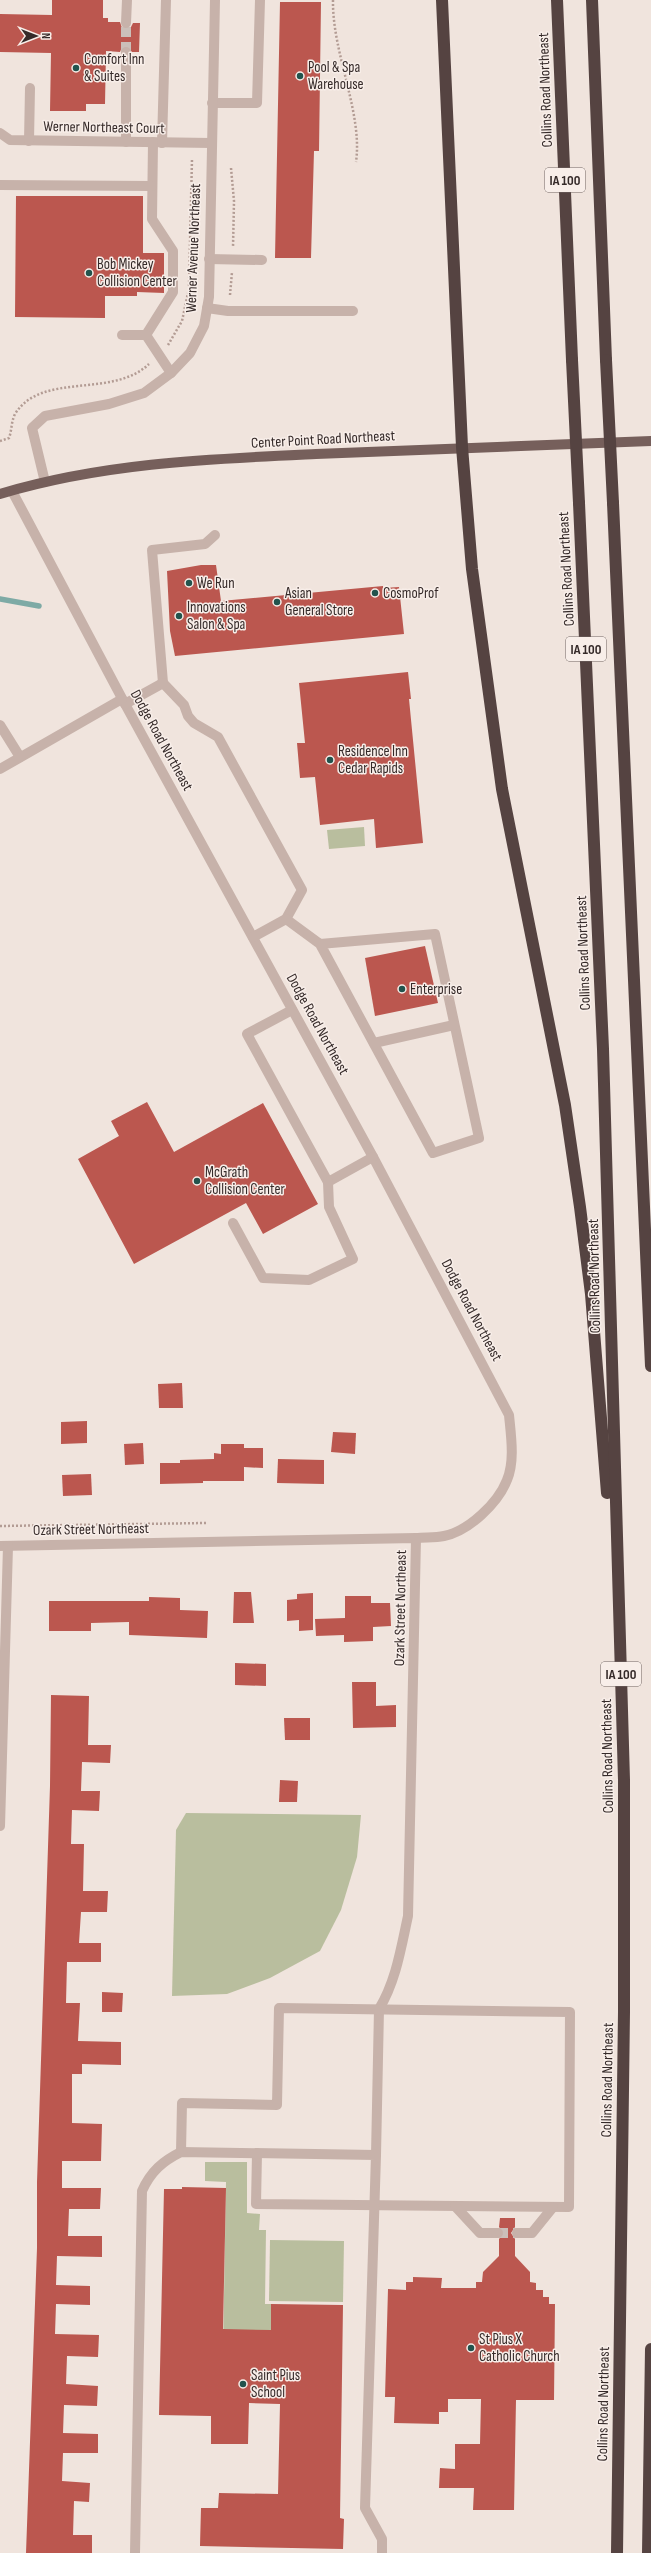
<svg xmlns="http://www.w3.org/2000/svg" width="651" height="2553" viewBox="0 0 651 2553" font-family="'Sofia Sans Condensed',sans-serif">
	<style>
		.green { fill: #b9be9e }
		.lines { fill: none; stroke-linecap: round; stroke-linejoin: round }
		.stream { stroke: #7eaaa5; stroke-width: 5.5 }
		.building { fill: #bb574f }
		.minor-tunnel { stroke: #cbbfb9; stroke-width: 10; stroke-dasharray: 10 5; stroke-linecap: butt }
		.path { stroke: #b39c94; stroke-width: 2.5; stroke-dasharray: 2 2; stroke-linecap: butt }
		.minor { stroke: #c7b2aa; stroke-width: 10 }
		.major { stroke: #765f5b; stroke-width: 10 }
		.highway { stroke: #554341; stroke-width: 12 }
		.highway-bridge { stroke: #554341; stroke-width: 12 }
		.poi-dot { fill: #22534d; stroke: #f8eee9; stroke-width: 1.5 }
		.labels { text-anchor: middle; stroke-width: 3; stroke-linejoin: round; paint-order: stroke }
		.shield { fill: #f8eee9; stroke: #706563; stroke-width: 1 }
		.shield-label { font-size: 14px; font-weight: bold; fill: #352a29 }
		.poi-label { font-size: 15px; fill: #352a29; stroke: #f8eee9; text-anchor: start }
		.street-label { font-size: 15px; fill: #352a29; stroke: #f8eee9 }
	</style>
	<rect width="100%" height="100%" fill="#f0e4dd"/>
	<g class="green">
		<path d="M 364,827 L 365,846 L 329,849 L 327,830 Z"/>
		<path d="M 186,1813 L 361,1815 L 357,1857 L 341,1910 L 320,1951 L 270,1978 L 227,1994 L 172,1996 L 176,1830 Z"/>
		<path d="M 205,2162 L 247,2162 L 247,2213 L 260,2214 L 259,2230 L 266,2230 L 265,2304 L 271,2304 L 271,2330 L 223,2354 L 226,2182 L 205,2181 Z"/>
		<path d="M 270,2240 L 344,2241 L 343,2302 L 269,2301 Z"/>
	</g>
	<g class="lines">
		<path class="stream" d="M 0,599 L 39,606"/>
	</g>
	<g class="building">
		<path d="M 52,0 L 103,0 L 103,18 L 108,18 L 108,22 L 120,22 L 122,28 L 126,29 L 131,27 L 133,23 L 140,23 L 139,52 L 132,52 L 126,46 L 122,47 L 120,52 L 106,51 L 105,104 L 86,104 L 86,111 L 50,111 L 51,53 L 0,52 L 0,14 L 52,15 Z"/>
		<path d="M 280,2 L 321,2 L 319,151 L 314,151 L 311,258 L 275,258 Z"/>
		<path d="M 16,196 L 143,196 L 143,253 L 164,253 L 164,293 L 137,292 L 137,296 L 105,296 L 105,318 L 15,317 Z"/>
		<path d="M 201,565 L 216,565 L 221,601 L 383,586 L 383,588 L 399,587 L 404,634 L 175,656 L 170,631 L 167,571 Z"/>
		<path d="M 408,672 L 411,699 L 409,699 L 423,843 L 376,848 L 374,819 L 320,825 L 315,777 L 300,778 L 297,743 L 305,743 L 299,683 Z"/>
		<path d="M 425,946 L 438,1003 L 375,1016 L 365,958 Z"/>
		<path d="M 147,1102 L 174,1152 L 263,1103 L 318,1204 L 263,1234 L 246,1203 L 134,1264 L 78,1159 L 119,1136 L 111,1121 Z"/>
		<path d="M 182,1383 L 183,1408 L 159,1408 L 158,1384 Z"/>
		<path d="M 87,1421 L 87,1443 L 61,1444 L 61,1422 Z"/>
		<path d="M 333,1432 L 356,1433 L 355,1454 L 331,1452 Z"/>
		<path d="M 143,1443 L 144,1464 L 125,1465 L 124,1444 Z"/>
		<path d="M 221,1444 L 244,1444 L 244,1448 L 263,1448 L 263,1468 L 244,1467 L 244,1481 L 203,1481 L 203,1483 L 160,1484 L 160,1463 L 180,1463 L 180,1460 L 214,1459 L 214,1453 L 221,1454 Z"/>
		<path d="M 278,1459 L 324,1460 L 324,1484 L 277,1483 Z"/>
		<path d="M 91,1474 L 92,1495 L 63,1496 L 62,1475 Z"/>
		<path d="M 234,1592 L 251,1592 L 254,1623 L 233,1623 Z"/>
		<path d="M 313,1593 L 313,1630 L 299,1631 L 299,1620 L 287,1621 L 287,1600 L 297,1599 L 297,1594 Z"/>
		<path d="M 345,1596 L 371,1596 L 371,1603 L 390,1603 L 391,1626 L 373,1627 L 373,1641 L 344,1642 L 344,1635 L 316,1636 L 315,1619 L 345,1618 Z"/>
		<path d="M 149,1597 L 180,1598 L 180,1610 L 208,1611 L 207,1638 L 129,1635 L 129,1622 L 91,1623 L 91,1631 L 49,1631 L 49,1601 L 149,1601 Z"/>
		<path d="M 235,1663 L 266,1664 L 266,1686 L 235,1685 Z"/>
		<path d="M 352,1682 L 376,1682 L 376,1706 L 396,1705 L 396,1727 L 353,1728 Z"/>
		<path d="M 51,1695 L 89,1696 L 88,1745 L 111,1745 L 110,1763 L 82,1762 L 81,1791 L 100,1791 L 99,1811 L 72,1810 L 71,1844 L 84,1844 L 83,1891 L 108,1891 L 107,1912 L 81,1912 L 79,1943 L 101,1943 L 101,1962 L 67,1962 L 66,2003 L 80,2003 L 78,2041 L 121,2042 L 121,2065 L 82,2064 L 82,2074 L 72,2074 L 72,2123 L 102,2124 L 101,2161 L 62,2161 L 62,2188 L 101,2188 L 100,2209 L 69,2209 L 68,2236 L 102,2236 L 102,2257 L 57,2256 L 56,2285 L 90,2286 L 90,2305 L 56,2304 L 55,2334 L 99,2335 L 98,2357 L 67,2356 L 66,2384 L 98,2386 L 97,2406 L 64,2405 L 63,2433 L 98,2434 L 98,2453 L 63,2453 L 62,2481 L 90,2483 L 89,2502 L 74,2501 L 73,2535 L 92,2535 L 92,2553 L 26,2553 L 37,2248 L 37,2182 L 50,1786 Z"/>
		<path d="M 284,1718 L 310,1718 L 310,1740 L 285,1740 Z"/>
		<path d="M 280,1780 L 298,1781 L 297,1802 L 279,1802 Z"/>
		<path d="M 102,1992 L 123,1993 L 122,2012 L 102,2012 Z"/>
		<path d="M 182,2187 L 226,2188 L 223,2329 L 271,2330 L 271,2304 L 343,2305 L 340,2518 L 344,2519 L 343,2549 L 200,2546 L 201,2508 L 218,2508 L 219,2493 L 278,2494 L 280,2404 L 249,2403 L 248,2444 L 211,2444 L 211,2416 L 159,2415 L 164,2189 L 182,2189 Z"/>
		<path d="M 500,2218 L 515,2218 L 515,2227 L 511,2233 L 515,2239 L 515,2256 L 530,2272 L 530,2282 L 536,2283 L 536,2290 L 543,2290 L 543,2297 L 549,2297 L 549,2304 L 555,2304 L 554,2400 L 516,2400 L 514,2510 L 473,2510 L 474,2488 L 439,2488 L 440,2468 L 455,2469 L 455,2444 L 480,2444 L 481,2399 L 448,2399 L 448,2412 L 439,2412 L 439,2424 L 394,2423 L 395,2397 L 385,2397 L 388,2289 L 406,2290 L 406,2282 L 413,2282 L 413,2277 L 442,2278 L 441,2288 L 476,2288 L 476,2282 L 482,2282 L 483,2272 L 499,2256 L 499,2239 L 504,2233 L 499,2227 Z"/>
	</g>
	<g class="lines">
		<g class="minor-tunnel">
			<path d="M 126,52 L 126,23"/>
			<path d="M 498,2233 L 517,2233"/>
		</g>
		<g class="path">
			<path d="M 333,0 C 332,53 363,113 356,162"/>
			<path d="M 231,168 L 234,201 L 233,247"/>
			<path d="M 189,286 L 192,159"/>
			<path d="M 230,295 L 232,272"/>
			<path d="M 168,345 L 182,321 L 188,293"/>
			<path d="M 0,441 L 9,438 C 12,430 11,422 15,414 C 42,371 112,399 149,364"/>
			<path d="M 0,1526 L 206,1523"/>
		</g>
		<g class="minor">
			<path d="M 126,23 L 127,0"/>
			<path d="M 126,52 L 126,142"/>
			<path d="M 212,103 L 257,103 L 260,0"/>
			<path d="M 0,133 L 10,140 L 211,143"/>
			<path d="M 29,141 L 30,88"/>
			<path d="M 153,142 L 152,219 L 173,251 L 173,292 L 146,335 L 171,373"/>
			<path d="M 162,143 L 166,0"/>
			<path d="M 0,185 L 152,186"/>
			<path d="M 209,259 L 262,260"/>
			<path d="M 207,308 L 228,311 L 353,311"/>
			<path d="M 122,335 L 146,335"/>
			<path d="M 45,482 L 32,428 L 45,416 L 109,404 L 144,393 L 171,373 L 190,353 L 204,326 L 209,297 L 215,0"/>
			<path d="M 12,491 L 125,704 L 373,1157 L 509,1415 C 511,1436 515,1461 507,1480 C 498,1503 469,1531 444,1536 C 435,1538 425,1537 416,1538"/>
			<path d="M 163,683 L 152,550 L 205,544 L 215,535"/>
			<path d="M 125,704 L 163,683 L 184,705 L 188,716 L 194,723 L 218,737 L 302,890 L 286,919 L 253,937"/>
			<path d="M 0,725 L 20,757"/>
			<path d="M 0,769 L 122,699"/>
			<path d="M 286,919 L 320,944 L 435,934 L 479,1138 L 433,1153 L 320,944"/>
			<path d="M 292,1010 L 247,1034 L 328,1182 L 373,1157"/>
			<path d="M 374,1043 L 454,1025"/>
			<path d="M 233,1223 L 263,1278 L 309,1280 L 353,1259 L 329,1207 L 328,1182"/>
			<path d="M 0,1546 L 416,1538 L 408,1916 C 401,1948 396,1981 379,2009 L 376,2155"/>
			<path d="M 0,1826 L 8,1546"/>
			<path d="M 181,2152 L 182,2103 L 277,2105 L 279,2008 L 570,2012 L 569,2207 L 256,2204 L 257,2153"/>
			<path d="M 455,2206 L 480,2233 L 498,2233"/>
			<path d="M 517,2233 L 532,2233 L 553,2207"/>
			<path d="M 135,2553 L 142,2191 C 151,2171 163,2161 181,2152 L 376,2155 L 365,2508 L 382,2539 L 382,2553"/>
		</g>
		<path class="major" d="M 0,494 C 103,463 209,459 316,454 C 427,449 539,445 651,441"/>
		<g class="highway">
			<path d="M 442,0 L 462,447 L 472,569 L 502,789 L 565,1105 L 580,1207 L 591,1294 L 607,1493"/>
			<path d="M 557,0 L 572,360"/>
			<path d="M 592,0 L 606,360"/>
			<path d="M 579,503 L 603,1049 L 624,1780 L 624,2012 L 617,2553"/>
			<path d="M 613,503 L 651,1366"/>
			<path d="M 648,2553 L 651,2349"/>
		</g>
		<g class="highway-bridge">
			<path d="M 572,360 L 579,503"/>
			<path d="M 606,360 L 613,503"/>
		</g>
	</g>
	<g class="poi-dot">
		<circle cx="76" cy="68" r="4"/>
		<circle cx="300" cy="76" r="4"/>
		<circle cx="89" cy="273" r="4"/>
		<circle cx="189" cy="583" r="4"/>
		<circle cx="375" cy="593" r="4"/>
		<circle cx="277" cy="602" r="4"/>
		<circle cx="179" cy="616" r="4"/>
		<circle cx="330" cy="760" r="4"/>
		<circle cx="402" cy="989" r="4"/>
		<circle cx="197" cy="1181" r="4"/>
		<circle cx="471" cy="2348" r="4"/>
		<circle cx="243" cy="2384" r="4"/>
	</g>
	<g class="labels">
		<g class="shield">
			<rect x="545" y="168" width="40" height="24" rx="3"/>
			<rect x="566" y="637" width="40" height="24" rx="3"/>
			<rect x="601" y="1662" width="40" height="24" rx="3"/>
		</g>
		<g class="shield-label">
			<text x="565" y="185">IA 100</text>
			<text x="586" y="654">IA 100</text>
			<text x="621" y="1679">IA 100</text>
		</g>
		<g class="poi-label">
			<text x="84" y="64">Comfort Inn<tspan x="84" dy="17">&amp; Suites</tspan></text>
			<text x="308" y="72">Pool &amp; Spa<tspan x="308" dy="17">Warehouse</tspan></text>
			<text x="97" y="269">Bob Mickey<tspan x="97" dy="17">Collision Center</tspan></text>
			<text x="197" y="588">We Run</text>
			<text x="285" y="598">Asian<tspan x="285" dy="17">General Store</tspan></text>
			<text x="383" y="598">CosmoProf</text>
			<text x="187" y="612">Innovations<tspan x="187" dy="17">Salon &amp; Spa</tspan></text>
			<text x="338" y="756">Residence Inn<tspan x="338" dy="17">Cedar Rapids</tspan></text>
			<text x="410" y="994">Enterprise</text>
			<text x="205" y="1177">McGrath<tspan x="205" dy="17">Collision Center</tspan></text>
			<text x="479" y="2344">St Pius X<tspan x="479" dy="17">Catholic Church</tspan></text>
			<text x="251" y="2380">Saint Pius<tspan x="251" dy="17">School</tspan></text>
		</g>
		<g class="street-label">
			<text transform="translate(545 90) rotate(-92)" y="5">Collins Road Northeast</text>
			<text transform="translate(104 127) rotate(1)" y="5">Werner Northeast Court</text>
			<text transform="translate(193 248) rotate(-88)" y="5">Werner Avenue Northeast</text>
			<text transform="translate(323 439) rotate(-3)" y="5">Center Point Road Northeast</text>
			<text transform="translate(566 569) rotate(-93)" y="5">Collins Road Northeast</text>
			<text transform="translate(162 740) rotate(61)" y="5">Dodge Road Northeast</text>
			<text transform="translate(583 953) rotate(-92)" y="5">Collins Road Northeast</text>
			<text transform="translate(318 1024) rotate(61)" y="5">Dodge Road Northeast</text>
			<text transform="translate(594 1276) rotate(-91)" y="5">Collins Road Northeast</text>
			<text transform="translate(472 1310) rotate(62)" y="5">Dodge Road Northeast</text>
			<text transform="translate(91 1529) rotate(-1)" y="5">Ozark Street Northeast</text>
			<text transform="translate(400 1608) rotate(-89)" y="5">Ozark Street Northeast</text>
			<text transform="translate(607 1756) rotate(-91)" y="5">Collins Road Northeast</text>
			<text transform="translate(607 2080) rotate(-89)" y="5">Collins Road Northeast</text>
			<text transform="translate(603 2404) rotate(-89)" y="5">Collins Road Northeast</text>
		</g>
	</g>
	<g transform="translate(36 36) rotate(90)" stroke="#f8eee9" stroke-width="3" paint-order="stroke">
	<path d="M0-3L7 15L0 10L-7 15Z" fill="#352a29"/>
	<text y="-6" font-size="11" font-weight="bold" text-anchor="middle" fill="#352a29">N</text>
	</g>
</svg>
